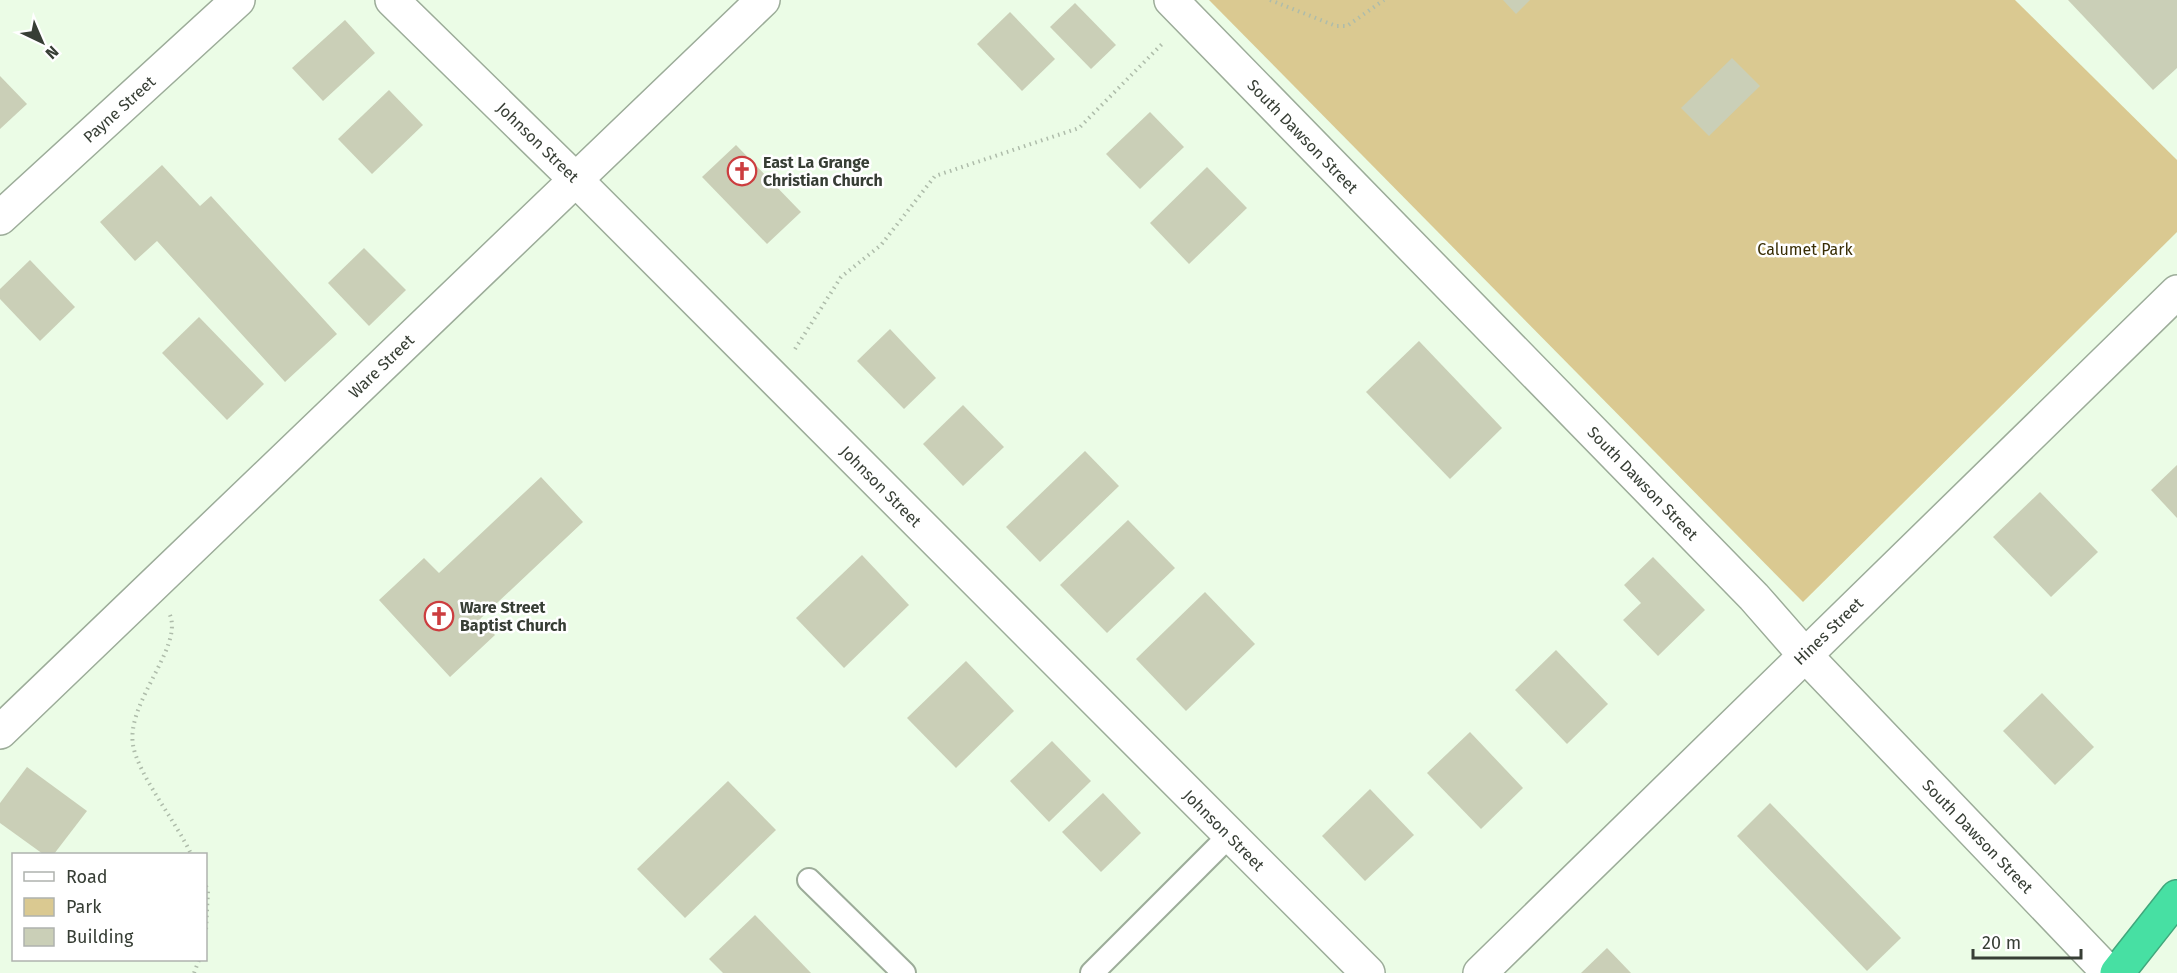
<svg xmlns="http://www.w3.org/2000/svg" width="2177" height="973" viewBox="0 0 2177 973" font-family="'Fira Sans',sans-serif">
	<style>
		.green { fill: #dac991 }
		.building { fill: #cacfb7 }
		.lines { fill: none; stroke-linecap: round; stroke-linejoin: round }
		.lane-casing { stroke: #9cac99; stroke-width: 26 }
		.street-casing { stroke: #9cac99; stroke-width: 36 }
		.highway-casing { stroke: #41a77c; stroke-width: 36 }
		.path { stroke: #aebcaa; stroke-width: 4; stroke-dasharray: 1.5 4.5; stroke-linecap: butt }
		.lane { stroke: #fff; stroke-width: 22 }
		.street { stroke: #fff; stroke-width: 33 }
		.highway { stroke: #47e0a3; stroke-width: 33 }
		.labels { text-anchor: middle; stroke-width: 5; stroke-linejoin: round; paint-order: stroke }
		.street-label { font-size: 16px; fill: #373e35; stroke: #fff }
		.poi-label { font-size: 16px; font-weight: bold; fill: #373e35; stroke: #fff; text-anchor: start }
		.park-label { font-size: 16px; fill: #392e05; stroke: #fff }
	</style>
	<rect width="100%" height="100%" fill="#ebfce6"/>
	<path class="green" d="M 1209,0 L 2015,0 L 2177,160 L 2177,232 L 1803,602 Z"/>
	<g class="building">
		<path d="M 1503,0 L 1530,0 L 1516,14 Z"/>
		<path d="M 2068,0 L 2177,0 L 2177,68 L 2153,90 Z"/>
		<path d="M 1075,3 L 1116,45 L 1091,69 L 1050,27 Z"/>
		<path d="M 1010,12 L 1055,59 L 1022,91 L 977,44 Z"/>
		<path d="M 345,20 L 375,53 L 323,101 L 292,68 Z"/>
		<path d="M 1732,58 L 1760,86 L 1709,136 L 1681,108 Z"/>
		<path d="M 0,76 L 27,104 L 0,129 Z"/>
		<path d="M 389,90 L 423,125 L 372,174 L 338,139 Z"/>
		<path d="M 1150,112 L 1184,147 L 1140,189 L 1106,154 Z"/>
		<path d="M 736,145 L 801,212 L 767,244 L 702,177 Z"/>
		<path d="M 162,165 L 200,206 L 211,196 L 337,334 L 285,382 L 157,241 L 135,261 L 100,222 Z"/>
		<path d="M 1207,167 L 1247,208 L 1189,264 L 1150,223 Z"/>
		<path d="M 364,248 L 406,290 L 369,326 L 328,283 Z"/>
		<path d="M 30,260 L 75,307 L 40,341 L 0,299 L 0,289 Z"/>
		<path d="M 199,317 L 264,384 L 227,420 L 162,353 Z"/>
		<path d="M 890,329 L 936,378 L 904,409 L 857,361 Z"/>
		<path d="M 1419,341 L 1502,428 L 1450,479 L 1366,392 Z"/>
		<path d="M 963,405 L 1004,447 L 963,486 L 923,444 Z"/>
		<path d="M 1085,451 L 1119,486 L 1040,562 L 1006,527 Z"/>
		<path d="M 2177,465 L 2177,518 L 2151,490 Z"/>
		<path d="M 541,477 L 583,522 L 480,619 L 495,635 L 450,677 L 379,600 L 424,558 L 439,573 Z"/>
		<path d="M 2040,492 L 2098,552 L 2051,597 L 1993,537 Z"/>
		<path d="M 1128,520 L 1175,568 L 1107,633 L 1060,585 Z"/>
		<path d="M 862,555 L 909,605 L 844,668 L 796,618 Z"/>
		<path d="M 1653,557 L 1705,610 L 1658,656 L 1623,620 L 1641,603 L 1624,585 Z"/>
		<path d="M 1205,592 L 1255,644 L 1186,711 L 1136,659 Z"/>
		<path d="M 1556,650 L 1608,704 L 1567,744 L 1515,690 Z"/>
		<path d="M 966,661 L 1014,711 L 956,768 L 907,718 Z"/>
		<path d="M 2042,693 L 2094,747 L 2055,785 L 2003,731 Z"/>
		<path d="M 1470,732 L 1523,788 L 1481,829 L 1427,773 Z"/>
		<path d="M 1052,741 L 1091,781 L 1049,822 L 1010,781 Z"/>
		<path d="M 27,767 L 87,811 L 54,854 L 43,854 L 0,823 L 0,803 Z"/>
		<path d="M 728,781 L 776,830 L 685,918 L 637,869 Z"/>
		<path d="M 1370,789 L 1414,835 L 1365,881 L 1322,836 Z"/>
		<path d="M 1103,793 L 1141,833 L 1101,872 L 1062,832 Z"/>
		<path d="M 1770,803 L 1901,938 L 1867,971 L 1737,836 Z"/>
		<path d="M 755,915 L 811,973 L 723,973 L 709,959 Z"/>
		<path d="M 1607,948 L 1631,973 L 1581,973 Z"/>
	</g>
	<g class="lines">
		<g class="lane-casing">
			<g id="lane">
				<path d="M 809,880 L 904,973"/>
				<path d="M 1092,973 L 1230,835"/>
			</g>
		</g>
		<g class="street-casing">
			<g id="street">
				<path d="M 392,0 L 575,179 L 1368,973"/>
				<path d="M 1171,0 L 1754,597 L 1804,654 L 2109,973"/>
				<path d="M 0,218 L 238,0"/>
				<path d="M 0,732 L 763,0"/>
				<path d="M 1480,973 L 2177,292"/>
			</g>
		</g>
		<g class="highway-casing">
			<path id="highway" d="M 2117,973 L 2177,897"/>
		</g>
		<g class="path">
			<path d="M 1270,0 L 1336,26 L 1347,26 L 1384,0"/>
			<path d="M 795,349 L 841,277 L 881,245 L 935,176 L 1079,128 L 1164,42"/>
			<path d="M 170,615 C 183,648 126,702 133,745 C 138,775 177,823 191,854"/>
			<path d="M 206,886 L 208,891 L 206,930"/>
			<path d="M 194,973 L 199,960"/>
		</g>
		<use href="#lane" class="lane"/>
		<use href="#street" class="street"/>
		<use href="#highway" class="highway"/>
	</g>
	<defs>
		<g id="church-ring" transform="scale(1.5)"><circle r="9.5" fill="#fff" stroke="#cc3d3f" stroke-width="1.5"/><path d="M-1.2-6h2.4v3.5h3.3v2.4h-3.3V6h-2.4V-.1h-3.3v-2.4h3.3Z" fill="#cc3d3f"/></g>
	</defs>
	<g fill-rule="evenodd">
		<use href="#church-ring" x="742" y="171"/>
		<use href="#church-ring" x="439" y="616"/>
	</g>
	<g class="labels">
		<g class="street-label">
			<text transform="translate(119 109) rotate(-42)" y="6">Payne Street</text>
			<text transform="translate(1303 136) rotate(46)" y="6">South Dawson Street</text>
			<text transform="translate(538 142) rotate(44)" y="6">Johnson Street</text>
			<text transform="translate(381 366) rotate(-44)" y="6">Ware Street</text>
			<text transform="translate(1643 483) rotate(46)" y="6">South Dawson Street</text>
			<text transform="translate(881 486) rotate(45)" y="6">Johnson Street</text>
			<text transform="translate(1828 631) rotate(-44)" y="6">Hines Street</text>
			<text transform="translate(1224 830) rotate(45)" y="6">Johnson Street</text>
			<text transform="translate(1978 836) rotate(46)" y="6">South Dawson Street</text>
		</g>
		<g class="poi-label">
			<text x="763" y="168">East La Grange<tspan x="763" dy="18">Christian Church</tspan></text>
			<text x="460" y="613">Ware Street<tspan x="460" dy="18">Baptist Church</tspan></text>
		</g>
		<g class="park-label">
			<text x="1805" y="255">Calumet Park</text>
		</g>
	</g>
	<rect x="12" y="853" width="195" height="108" fill="#ffffff" stroke="#afb2ae" stroke-width="1.5"/>
	<rect x="24" y="872" width="30" height="9" fill="#ffffff" stroke="#afb2ae" stroke-width="1.5"/>
	<text x="66" y="883" font-size="18" fill="#373e35">Road</text>
	<rect x="24" y="898" width="30" height="18" fill="#dac991" stroke="#afb2ae" stroke-width="1.5"/>
	<text x="66" y="913" font-size="18" fill="#373e35">Park</text>
	<rect x="24" y="928" width="30" height="18" fill="#cacfb7" stroke="#afb2ae" stroke-width="1.5"/>
	<text x="66" y="943" font-size="18" fill="#373e35">Building</text>
	<g transform="translate(42 42) rotate(136)" stroke="#ffffff" stroke-width="4.5" paint-order="stroke">
	<path d="M0-4.5L10 22L0 15L-10 22Z" fill="#373e35"/>
	<text y="-9" font-size="16" font-weight="bold" text-anchor="middle" fill="#373e35">N</text>
	</g>
	<path d="M1973 949v9h108v-9" fill="none" stroke="#373e35" stroke-width="3"/>
	<text x="1982" y="949" font-size="18" fill="#373e35" stroke="#ffffff" stroke-width="4.5" paint-order="stroke">20 m</text>
</svg>
